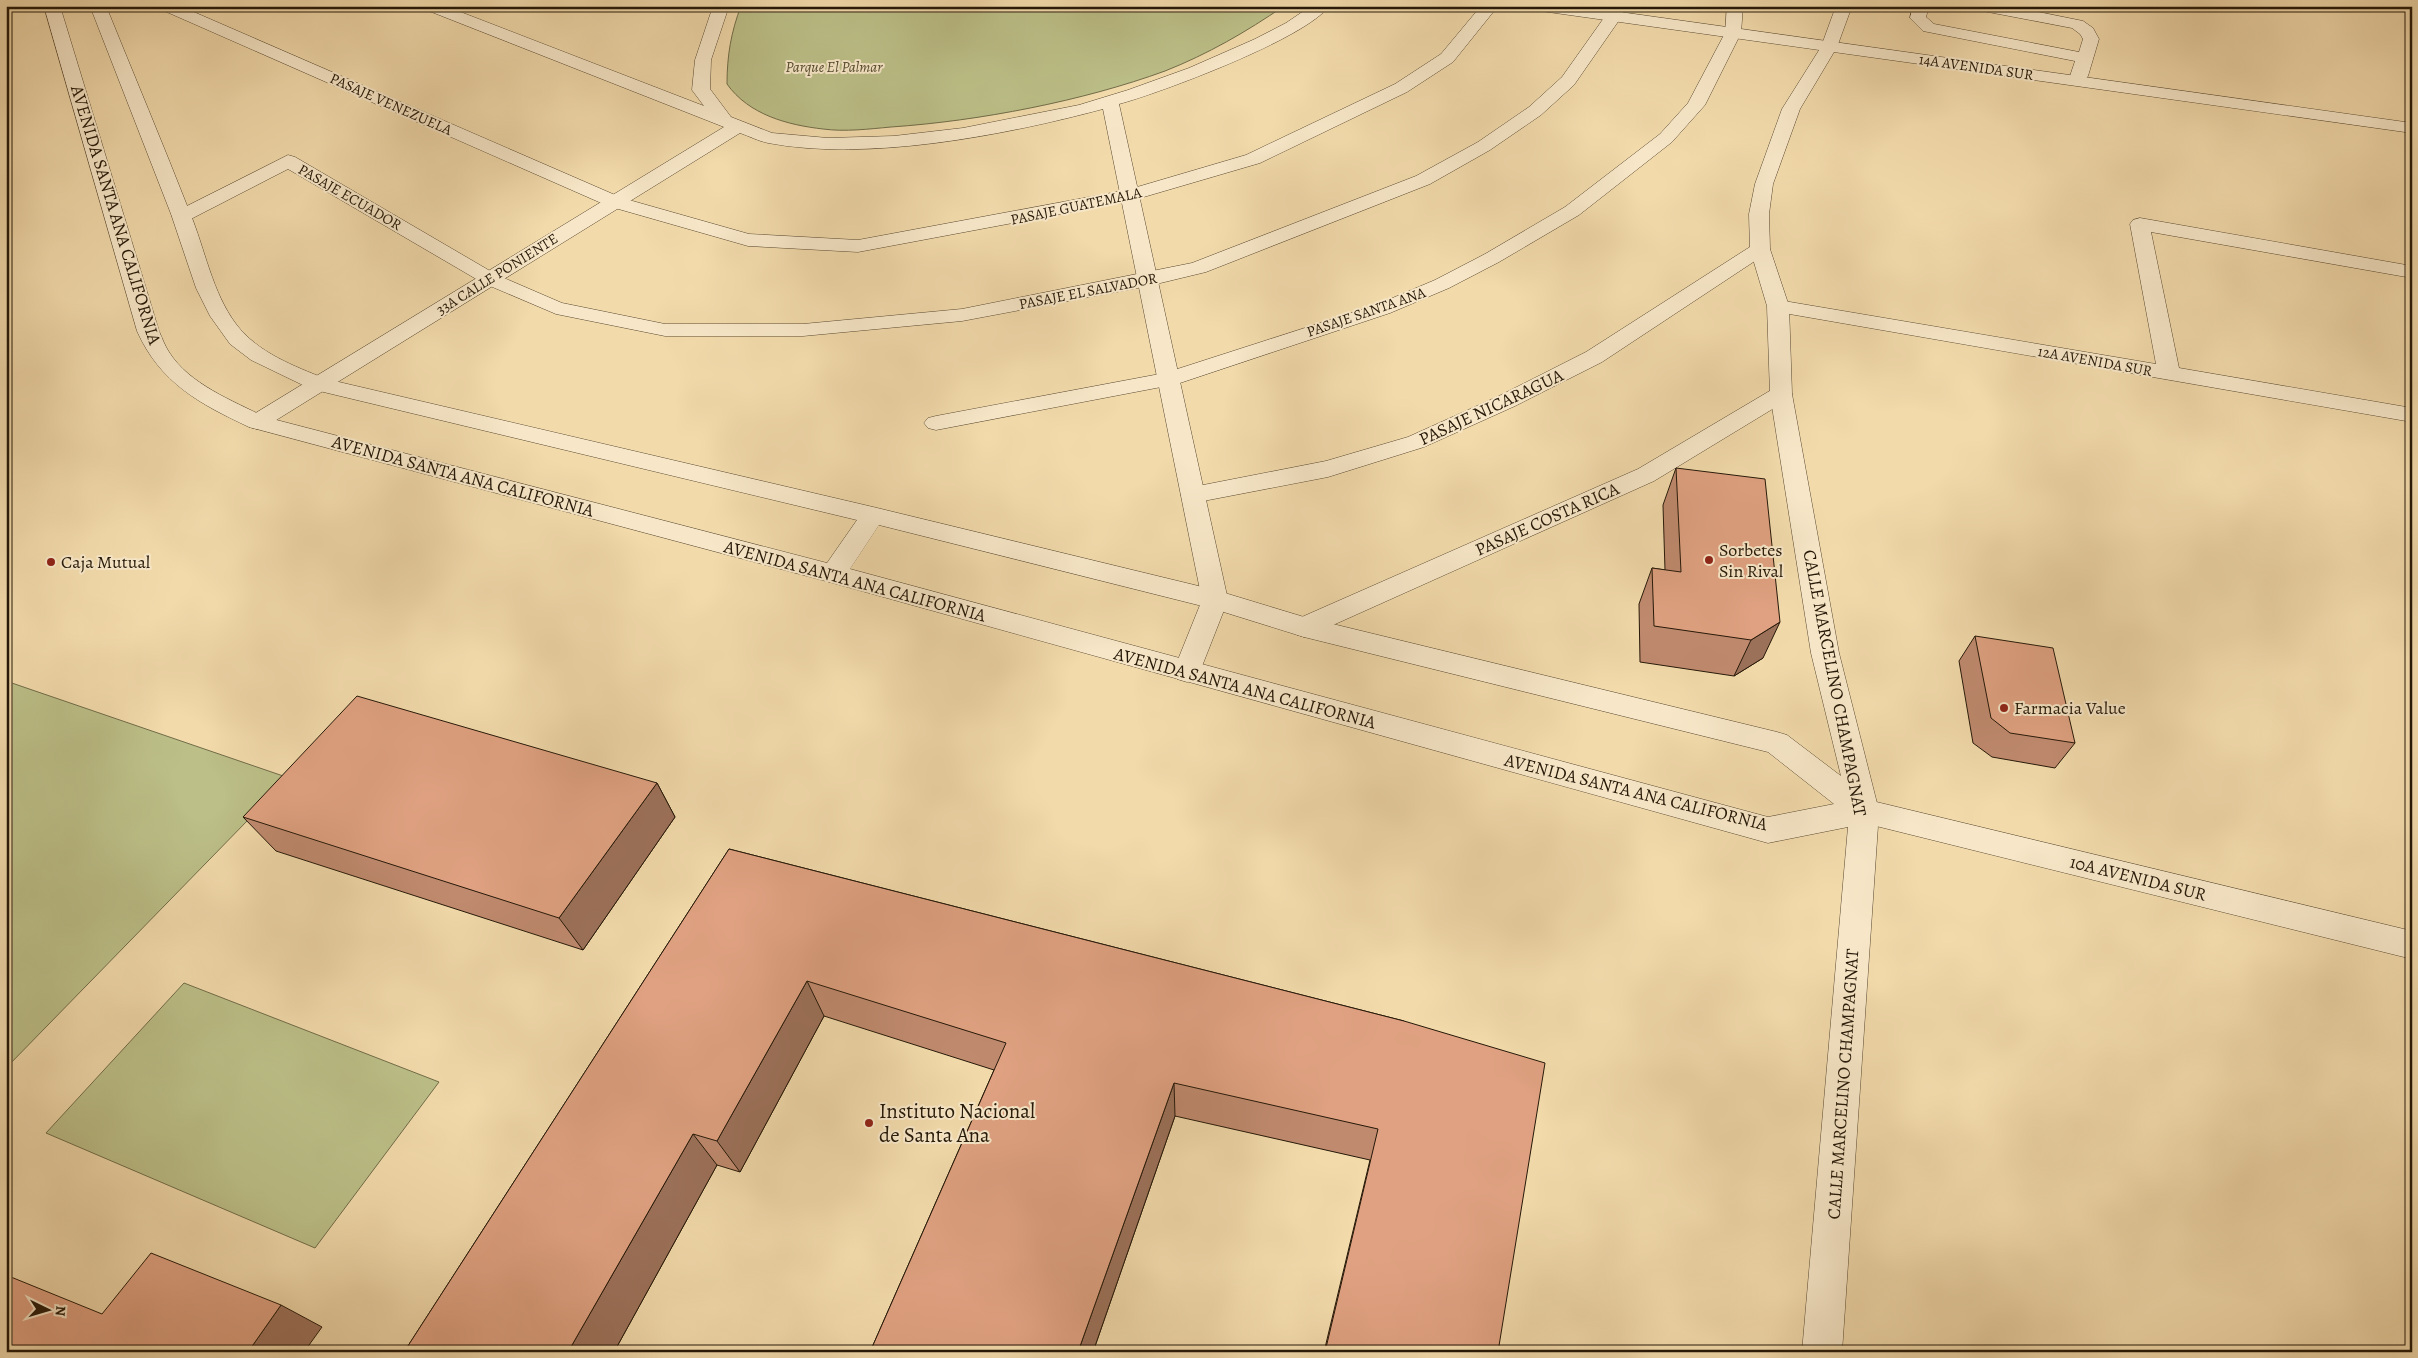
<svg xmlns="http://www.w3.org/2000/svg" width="2418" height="1358" viewBox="0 0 2418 1358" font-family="Alegreya,serif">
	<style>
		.green { fill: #bcbf88; stroke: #706c48 }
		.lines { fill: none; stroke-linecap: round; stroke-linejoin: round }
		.service-casing { stroke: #584831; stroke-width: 1 }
		.pedestrian-casing { stroke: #584831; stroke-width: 1 }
		.minor-casing { stroke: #584831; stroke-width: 1 }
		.tertiary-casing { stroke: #584831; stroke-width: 1 }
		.service { fill: #f7e7c8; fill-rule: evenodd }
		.pedestrian { fill: #f7e7c8; fill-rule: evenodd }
		.minor { fill: #f7e7c8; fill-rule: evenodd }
		.tertiary { fill: #f7e7c8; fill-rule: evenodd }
		.wall { fill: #c08a6f; stroke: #251808 }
		.shaded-wall { fill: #9c715a; stroke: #251808 }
		.building { fill: #dfa181; stroke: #251808 }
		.poi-dot { fill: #8f2418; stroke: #f7e7c8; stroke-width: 2 }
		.labels { text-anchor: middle; stroke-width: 4; stroke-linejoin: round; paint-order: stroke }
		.far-park-label { font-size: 15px; font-style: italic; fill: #524a2e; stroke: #f7e7c8 }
		.far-street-label { font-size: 15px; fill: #251808; stroke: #f7e7c8 }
		.street-label { font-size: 18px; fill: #251808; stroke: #f7e7c8 }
		.poi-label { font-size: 18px; fill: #251808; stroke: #f7e7c8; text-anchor: start }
		.near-poi-label { font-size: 21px; fill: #251808; stroke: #f7e7c8; text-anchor: start }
	</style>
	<rect width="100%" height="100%" fill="#f2daab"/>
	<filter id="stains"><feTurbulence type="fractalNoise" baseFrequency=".004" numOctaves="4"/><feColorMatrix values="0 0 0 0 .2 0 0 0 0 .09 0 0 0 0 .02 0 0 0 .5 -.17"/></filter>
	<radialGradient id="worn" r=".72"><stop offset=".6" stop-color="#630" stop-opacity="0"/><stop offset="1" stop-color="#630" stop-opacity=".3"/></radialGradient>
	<g class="green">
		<path d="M 741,6 L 1284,6 C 1246,32 1208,54 1165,71 C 1083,101 979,121 891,127 C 869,129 845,132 823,129 C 788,125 749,115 727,84 C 727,56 731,32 741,6 Z"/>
		<path d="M 6,681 L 289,778 L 6,1068 Z"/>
		<path d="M 184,983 L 439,1082 L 315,1248 L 46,1133 Z"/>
	</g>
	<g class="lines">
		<g class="service-casing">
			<path id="service" d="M 1913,6 L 1929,6 L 1926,17 L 1934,24 L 2079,52 L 2083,39 L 2080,34 L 2072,28 L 1983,11 L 1975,6 L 2009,6 L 2083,21 L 2093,28 L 2099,39 L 2088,76 L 2085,80 L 2073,80 L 2070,76 L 2075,61 L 1923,31 L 1910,18 Z"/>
		</g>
		<g class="pedestrian-casing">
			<g id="pedestrian">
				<path d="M 158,6 L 180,6 L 622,198 L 749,234 L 858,240 L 1127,190 L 1246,155 L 1395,84 L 1441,54 L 1481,6 L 1498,6 L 1453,62 L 1407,92 L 1260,163 L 1130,201 L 858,252 L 748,246 L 608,206 L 160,9 Z"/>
				<path d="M 1609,6 L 1625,6 L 1622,16 L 1574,85 L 1541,115 L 1490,150 L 1430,184 L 1206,272 L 1148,286 L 962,321 L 803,336 L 665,336 L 556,314 L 483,283 L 288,169 L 189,220 L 182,222 L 175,220 L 172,216 L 175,212 L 288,155 L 295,157 L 497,275 L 562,303 L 665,324 L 803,324 L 962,309 L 1192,263 L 1416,176 L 1478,142 L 1529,107 L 1562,77 L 1606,15 Z"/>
				<path d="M 1727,6 L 1743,6 L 1741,33 L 1705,105 L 1672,142 L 1579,215 L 1499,262 L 1449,288 L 1390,313 L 1177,384 L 936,430 L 928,428 L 924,423 L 928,418 L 936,416 L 1165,373 L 1376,305 L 1435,280 L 1485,254 L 1565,207 L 1660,134 L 1688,103 L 1725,33 Z"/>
				<path d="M 1760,243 L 1767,245 L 1770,249 L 1767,253 L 1602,362 L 1515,406 L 1424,447 L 1328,477 L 1193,503 L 1184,501 L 1181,495 L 1184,489 L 1193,487 L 1326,461 L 1408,437 L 1499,396 L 1586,352 L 1753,245 Z"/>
				<path d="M 1781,387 L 1789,389 L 1792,394 L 1789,399 L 1654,481 L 1313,634 L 1304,637 L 1295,634 L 1291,627 L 1295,620 L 1638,469 L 1773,389 Z"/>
			</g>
		</g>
		<g class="minor-casing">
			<g id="minor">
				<path d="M 422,6 L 445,6 L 704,106 L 692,90 L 695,60 L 713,6 L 729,6 L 711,60 L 710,89 L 731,117 L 772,133 L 828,138 L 894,136 L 963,128 L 1079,105 L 1128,90 L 1189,68 L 1255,39 L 1286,23 L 1311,6 L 1329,6 C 1307,38 1160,93 1119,104 L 1228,600 L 1197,679 L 1187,682 L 1177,679 L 1173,672 L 1202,600 L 1103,109 C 1006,135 867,162 768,143 C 758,141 749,136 740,133 L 265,427 L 257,429 L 249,427 L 245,422 L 249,417 L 724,127 L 424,9 Z"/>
				<path d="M 1533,6 L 1577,6 L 2412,123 L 2412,133 L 1541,11 Z"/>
				<path d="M 2140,218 L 2412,266 L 2412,278 L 2151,232 L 2179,368 L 2412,408 L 2412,422 L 1778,312 L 1771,310 L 1767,306 L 1771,302 L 1778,300 L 2156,364 L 2130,224 L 2133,220 Z"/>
				<path d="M 1864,799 L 2412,931 L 2412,959 L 1864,823 L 1853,820 L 1849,811 L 1853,802 Z"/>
			</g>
		</g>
		<g class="tertiary-casing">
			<path id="tertiary" d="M 44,6 L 60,6 L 159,331 C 162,338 165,346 169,352 C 189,384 233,401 265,417 L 827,563 L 857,520 L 311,389 L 251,360 L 230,344 L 210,316 L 196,288 L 171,214 L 90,6 L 106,6 C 134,75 163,144 190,213 C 205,249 212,292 236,324 C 258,353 294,366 326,379 L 873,507 L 1215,590 L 1304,617 L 1777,732 L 1787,735 L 1841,776 L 1811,653 L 1770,394 L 1767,306 L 1750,249 L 1749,214 L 1755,184 L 1782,109 L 1821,47 L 1836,6 L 1852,6 L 1837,47 L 1800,109 L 1773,184 L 1769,214 L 1770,249 L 1789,306 L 1792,394 L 1839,653 L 1879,811 L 1842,1352 L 1802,1352 L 1848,827 L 1768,843 L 833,583 L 249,427 C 200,404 160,383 137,331 ZM 879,525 L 1214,609 L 1304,637 L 1768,752 L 1834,804 L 1768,817 L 850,569 Z"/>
		</g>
		<use href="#service" class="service"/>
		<use href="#pedestrian" class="pedestrian"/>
		<use href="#minor" class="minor"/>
		<use href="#tertiary" class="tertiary"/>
	</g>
	<g class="wall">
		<path d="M 1676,468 L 1763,658 L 1734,676 L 1640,662 L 1639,604 L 1652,568 L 1665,570 L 1663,505 Z"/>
		<path d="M 1975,636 L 2075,743 L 2055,768 L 1992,757 L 1973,743 L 1959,661 Z"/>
		<path d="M 657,783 L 675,817 L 583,950 L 276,851 L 243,817 Z"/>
		<path d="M 729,849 L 1404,1021 L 1498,1352 L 1324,1352 L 1370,1160 L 1175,1116 L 1093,1352 L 870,1352 L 994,1070 L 824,1016 L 740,1172 L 717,1165 L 614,1352 L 404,1352 Z"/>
	</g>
	<g class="shaded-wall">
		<path d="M 1780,622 L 1763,658 L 1734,676 L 1751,640 Z"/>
		<path d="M 657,783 L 675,817 L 583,950 L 559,918 Z"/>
		<path d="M 807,981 L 824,1016 L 740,1172 L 717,1141 Z"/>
		<path d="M 1174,1083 L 1175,1116 L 1093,1352 L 1078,1352 Z"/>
		<path d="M 693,1134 L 717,1165 L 614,1352 L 568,1352 Z"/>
		<path d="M 281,1305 L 322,1327 L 304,1352 L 248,1352 Z"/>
	</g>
	<g class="building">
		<path d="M 1676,468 L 1765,479 L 1780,622 L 1751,640 L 1654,626 L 1652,568 L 1681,572 Z"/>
		<path d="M 1975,636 L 2053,648 L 2075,743 L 2010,733 L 1991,718 Z"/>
		<path d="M 357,696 L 657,783 L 559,918 L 243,817 Z"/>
		<path d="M 729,849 L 1404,1021 L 1545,1063 L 1498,1352 L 1325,1352 L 1378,1129 L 1174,1083 L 1078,1352 L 870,1352 L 1006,1043 L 807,981 L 717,1141 L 693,1134 L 568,1352 L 404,1352 Z"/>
		<path d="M 151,1253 L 281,1305 L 248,1352 L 6,1352 L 6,1275 L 102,1314 Z"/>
	</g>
	<g class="poi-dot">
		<circle cx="1709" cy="560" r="5"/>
		<circle cx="51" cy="562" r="5"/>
		<circle cx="2004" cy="708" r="5"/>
		<circle cx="869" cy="1123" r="5"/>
	</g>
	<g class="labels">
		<g class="far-park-label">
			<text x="834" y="72">Parque El Palmar</text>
		</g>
		<g class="far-street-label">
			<text transform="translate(1976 67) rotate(8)" y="5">14A AVENIDA SUR</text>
			<text transform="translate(391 104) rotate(24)" y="5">PASAJE VENEZUELA</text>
			<text transform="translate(350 197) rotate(30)" y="5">PASAJE ECUADOR</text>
			<text transform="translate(1076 206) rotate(-12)" y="5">PASAJE GUATEMALA</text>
			<text transform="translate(497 274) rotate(-32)" y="5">33A CALLE PONIENTE</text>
			<text transform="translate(1088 291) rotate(-11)" y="5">PASAJE EL SALVADOR</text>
			<text transform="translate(1366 312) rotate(-19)" y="5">PASAJE SANTA ANA</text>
			<text transform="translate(2095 361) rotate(10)" y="5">12A AVENIDA SUR</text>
		</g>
		<g class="street-label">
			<text transform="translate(116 215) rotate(73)" y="6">AVENIDA SANTA ANA CALIFORNIA</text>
			<text transform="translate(1491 407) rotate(-25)" y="6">PASAJE NICARAGUA</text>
			<text transform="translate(463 476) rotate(15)" y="6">AVENIDA SANTA ANA CALIFORNIA</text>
			<text transform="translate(1547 519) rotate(-24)" y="6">PASAJE COSTA RICA</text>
			<text transform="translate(855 581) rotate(15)" y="6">AVENIDA SANTA ANA CALIFORNIA</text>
			<text transform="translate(1835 683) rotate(79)" y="6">CALLE MARCELINO CHAMPAGNAT</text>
			<text transform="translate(1245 688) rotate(15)" y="6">AVENIDA SANTA ANA CALIFORNIA</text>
			<text transform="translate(1636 792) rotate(14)" y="6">AVENIDA SANTA ANA CALIFORNIA</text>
			<text transform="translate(2138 878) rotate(14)" y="6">10A AVENIDA SUR</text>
			<text transform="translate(1843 1084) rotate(-86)" y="6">CALLE MARCELINO CHAMPAGNAT</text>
		</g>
		<g class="poi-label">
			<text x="1719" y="556">Sorbetes<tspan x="1719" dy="21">Sin Rival</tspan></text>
			<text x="61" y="568">Caja Mutual</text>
			<text x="2014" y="714">Farmacia Value</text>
		</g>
		<g class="near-poi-label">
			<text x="879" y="1118">Instituto Nacional<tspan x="879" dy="24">de Santa Ana</tspan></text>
		</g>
	</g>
	<rect width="2418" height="1358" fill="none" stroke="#f2daab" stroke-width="25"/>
	<rect x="8" y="8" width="2403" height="1343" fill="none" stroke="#251808" stroke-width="2.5"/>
	<rect x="12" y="12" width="2393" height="1333" fill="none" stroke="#251808"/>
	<g transform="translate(48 1310) rotate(95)" stroke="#f7e7c8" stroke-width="4" paint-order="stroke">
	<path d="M0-4L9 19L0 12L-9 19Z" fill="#251808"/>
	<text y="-8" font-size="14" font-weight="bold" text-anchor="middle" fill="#251808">N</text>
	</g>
	<rect width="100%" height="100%" filter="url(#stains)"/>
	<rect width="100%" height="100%" fill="url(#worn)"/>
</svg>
